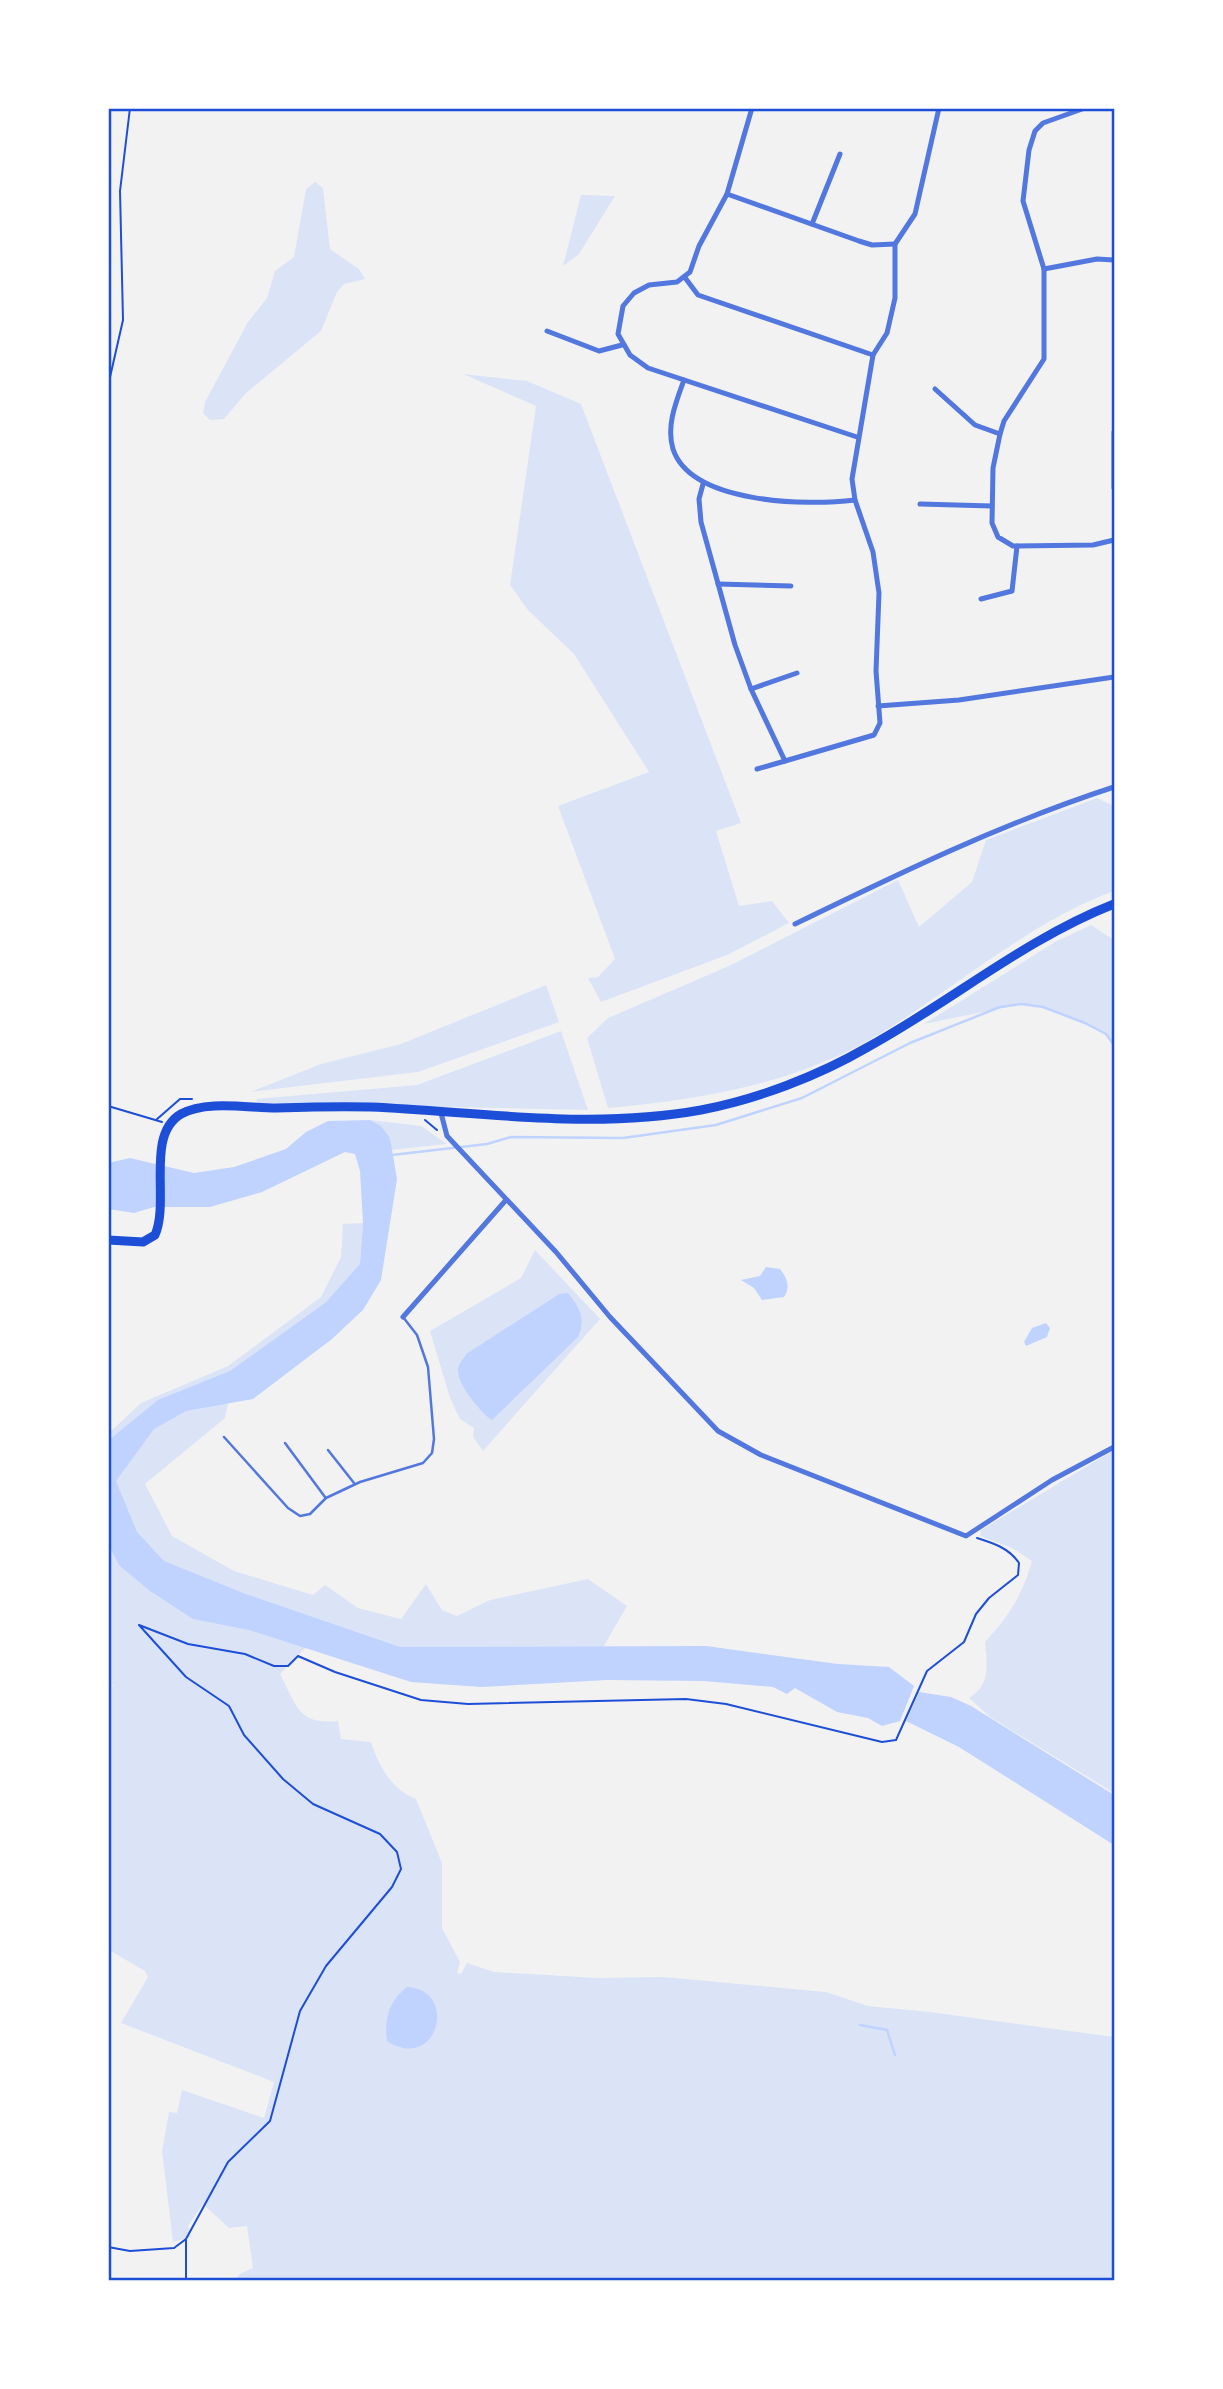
<svg xmlns="http://www.w3.org/2000/svg" width="1223" height="2389" viewBox="0 0 1223 2389" font-family="Barlow,sans-serif">
	<style>
		.green { fill: #dbe4f7; fill-rule: evenodd }
		.water { fill: #bfd3fe }
		.lines { fill: none; stroke-linecap: round; stroke-linejoin: round }
		.stream { stroke: #bfd3fe; stroke-width: 2.5 }
		.path { stroke: #1d4ed8; stroke-width: 2 }
		.service { stroke: #5277de; stroke-width: 2.5 }
		.minor { stroke: #5277de; stroke-width: 5 }
		.primary { stroke: #1d4ed8; stroke-width: 9 }
		.neatline { fill: none; stroke: #1d4ed8; stroke-width: 2.5 }
	</style>
	<rect width="100%" height="100%" fill="#f2f2f2"/>
	<g class="green">
		<path d="M 315,182 L 323,188 L 330,249 L 359,269 L 365,279 L 344,284 L 337,292 L 321,331 L 246,393 L 224,419 L 210,420 L 203,413 L 205,402 L 248,322 L 267,298 L 275,271 L 294,257 L 306,189 Z"/>
		<path d="M 581,195 L 615,196 L 579,254 L 563,266 Z"/>
		<path d="M 463,374 L 527,381 L 581,404 L 741,823 L 716,831 L 739,906 L 772,901 L 789,923 L 727,955 L 601,1002 L 588,978 L 598,977 L 615,959 L 558,806 L 649,772 L 574,654 L 528,610 L 510,585 L 536,406 Z"/>
		<path d="M 1097,798 L 1114,806 L 1114,891 C 1031,921 954,989 878,1035 C 798,1083 700,1100 608,1108 L 587,1038 L 608,1018 L 729,966 L 898,880 L 919,927 L 972,882 L 986,840 Z"/>
		<path d="M 1091,925 L 1114,940 L 1114,1045 L 1106,1034 L 1085,1023 L 1043,1007 L 1022,1004 L 924,1024 L 1055,942 Z"/>
		<path d="M 546,985 L 559,1022 L 418,1072 L 250,1092 L 321,1064 L 401,1044 Z"/>
		<path d="M 561,1031 L 588,1110 L 258,1103 L 256,1099 L 417,1085 Z"/>
		<path d="M 370,1120 L 421,1126 L 447,1144 L 392,1150 C 389,1135 384,1128 370,1120 Z"/>
		<path d="M 363,1223 L 360,1265 L 326,1302 L 230,1371 L 231,1389 L 225,1418 L 145,1484 L 172,1536 L 234,1571 L 313,1595 L 325,1585 L 358,1608 L 401,1619 L 426,1584 L 442,1610 L 457,1616 L 490,1600 L 588,1579 L 627,1606 L 594,1663 L 532,1668 L 316,1637 L 280,1674 C 297,1706 298,1725 338,1721 L 341,1739 L 371,1742 C 379,1766 391,1789 416,1799 L 442,1863 L 442,1928 L 460,1962 L 457,1973 L 461,1974 L 467,1963 L 494,1972 L 598,1978 L 664,1977 L 826,1992 L 868,2006 L 930,2012 L 1114,2037 L 1114,2280 L 235,2280 L 240,2274 L 253,2268 L 247,2226 L 229,2228 L 203,2204 L 188,2226 L 191,2237 L 173,2242 L 162,2151 L 169,2112 L 177,2113 L 182,2090 L 264,2118 L 274,2082 L 121,2023 L 148,1977 L 145,1971 L 109,1950 L 109,1686 L 114,1686 L 108,1682 L 109,1433 L 141,1403 L 228,1366 L 321,1297 L 341,1257 L 343,1224 Z"/>
		<path d="M 535,1250 L 600,1319 L 483,1451 L 473,1437 L 474,1428 L 460,1419 L 450,1398 L 430,1331 L 521,1278 ZM 559,1294 L 492,1419 C 481,1412 456,1382 458,1369 C 458,1364 463,1358 466,1354 Z"/>
		<path d="M 1114,1450 L 1114,1793 L 990,1717 L 969,1698 C 991,1685 987,1664 985,1642 C 1010,1614 1021,1598 1032,1561 L 1012,1548 L 980,1536 L 981,1530 Z"/>
	</g>
	<g class="water">
		<path d="M 370,1120 L 381,1126 L 390,1138 L 397,1179 L 381,1280 L 363,1310 L 332,1339 L 253,1399 L 186,1411 L 154,1429 L 116,1481 L 137,1532 L 164,1561 L 243,1593 L 400,1647 L 706,1646 L 838,1664 L 889,1667 L 914,1686 L 900,1721 L 882,1726 L 868,1718 L 837,1712 L 795,1688 L 787,1694 L 773,1687 L 704,1681 L 607,1680 L 481,1687 L 411,1682 L 249,1630 L 193,1619 L 150,1591 L 120,1566 L 109,1546 L 109,1440 L 158,1400 L 230,1371 L 326,1302 L 360,1264 L 363,1223 L 360,1171 L 355,1154 L 345,1152 L 262,1192 L 210,1207 L 154,1207 L 134,1213 L 109,1209 L 108,1163 L 130,1158 L 194,1173 L 234,1167 L 286,1149 L 306,1132 L 328,1121 Z"/>
		<path d="M 766,1267 L 780,1269 C 787,1278 791,1287 784,1297 L 762,1300 L 754,1288 L 741,1280 L 760,1276 Z"/>
		<path d="M 568,1293 C 580,1308 586,1319 578,1337 L 492,1420 C 481,1413 456,1383 458,1369 C 458,1364 463,1359 466,1354 L 559,1294 Z"/>
		<path d="M 1046,1323 L 1050,1328 L 1047,1337 L 1026,1346 L 1024,1342 L 1032,1328 Z"/>
		<path d="M 919,1692 L 951,1697 L 971,1706 L 1114,1795 L 1114,1845 L 959,1747 L 906,1721 Z"/>
		<path d="M 407,1987 C 459,1989 438,2074 387,2041 C 384,2018 389,2001 407,1987 Z"/>
	</g>
	<g class="lines">
		<g class="stream">
			<path d="M 392,1155 L 487,1144 L 511,1137 L 623,1138 L 716,1125 L 802,1098 L 910,1043 L 1000,1007 L 1022,1004 L 1043,1007 L 1085,1023 L 1106,1034 L 1114,1045"/>
			<path d="M 860,2025 L 887,2030 L 895,2055"/>
		</g>
		<g class="path">
			<path d="M 108,386 L 123,320 L 120,191 L 130,108"/>
			<path d="M 108,1106 L 162,1122"/>
			<path d="M 156,1120 L 180,1099 L 192,1099"/>
			<path d="M 425,1120 L 437,1130"/>
			<path d="M 108,2247 L 130,2251 L 174,2248 L 186,2239 L 228,2162 L 270,2121 L 300,2011 L 326,1966 L 392,1887 L 401,1869 L 397,1852 L 380,1834 L 313,1804 L 283,1779 L 244,1735 L 229,1706 L 186,1677 L 139,1625 L 188,1644 L 245,1654 L 274,1666 L 288,1666 L 298,1656 L 335,1672 L 421,1700 L 468,1704 L 686,1699 L 726,1704 L 882,1742 L 896,1740 L 927,1671 L 964,1642 L 976,1614 L 989,1598 L 1018,1575 L 1019,1563 C 1009,1548 993,1543 977,1538"/>
			<path d="M 186,2280 L 186,2240"/>
		</g>
		<g class="service">
			<path d="M 224,1437 L 288,1508 L 300,1516 L 310,1514 L 326,1498 L 360,1482 L 423,1463 L 432,1453 L 434,1439 L 428,1367 L 417,1335 L 403,1317"/>
			<path d="M 285,1443 L 325,1497"/>
			<path d="M 328,1450 L 354,1483"/>
		</g>
		<g class="minor">
			<path d="M 752,108 L 727,194 L 699,246 L 690,272 L 677,282 L 649,285 L 634,293 L 623,306 L 618,334 L 630,355 L 648,368 L 857,437"/>
			<path d="M 1085,108 L 1043,123 L 1035,131 L 1029,150 L 1023,201 L 1044,269 L 1044,359 L 1004,421 L 1000,434 L 993,468 L 992,523 L 998,537 L 1013,546 L 1093,545 L 1114,540"/>
			<path d="M 727,194 L 859,241 L 872,245 L 895,244"/>
			<path d="M 812,224 L 840,154"/>
			<path d="M 1044,269 L 1097,259 L 1114,260"/>
			<path d="M 686,279 L 698,295 L 873,355"/>
			<path d="M 547,331 L 599,351 L 622,345"/>
			<path d="M 684,380 C 676,402 666,426 673,449 C 691,504 807,506 855,500"/>
			<path d="M 935,389 L 975,425 L 1000,434"/>
			<path d="M 1114,432 L 1114,488"/>
			<path d="M 703,484 L 699,499 L 701,522 L 735,645 L 751,689 L 785,761 L 874,735 L 880,723 L 876,671 L 879,593 L 873,552 L 855,500 L 852,479 L 873,355 L 887,333 L 895,298 L 895,244 L 915,214 L 939,108"/>
			<path d="M 920,504 L 992,506"/>
			<path d="M 718,584 L 791,586"/>
			<path d="M 981,599 L 1012,591 L 1017,546"/>
			<path d="M 751,689 L 797,673"/>
			<path d="M 878,706 L 959,700 L 1114,677"/>
			<path d="M 757,769 L 785,761"/>
			<path d="M 795,924 C 900,873 1003,823 1114,787"/>
			<path d="M 441,1113 L 447,1136 L 556,1252 L 610,1317 L 718,1431 L 761,1455 L 966,1536 L 1052,1480 L 1114,1447"/>
			<path d="M 403,1317 L 506,1200"/>
		</g>
		<path class="primary" d="M 108,1240 L 143,1242 L 155,1235 C 170,1201 145,1135 181,1114 C 206,1100 248,1108 276,1108 C 307,1107 339,1106 371,1107 C 481,1112 591,1130 701,1110 C 758,1099 818,1076 868,1047 C 952,1001 1025,939 1114,904"/>
	</g>
	<rect width="1223" height="2389" fill="none" stroke="#ffffff" stroke-width="220"/>
	<rect x="110" y="110" width="1003" height="2169" class="neatline"/>
</svg>
